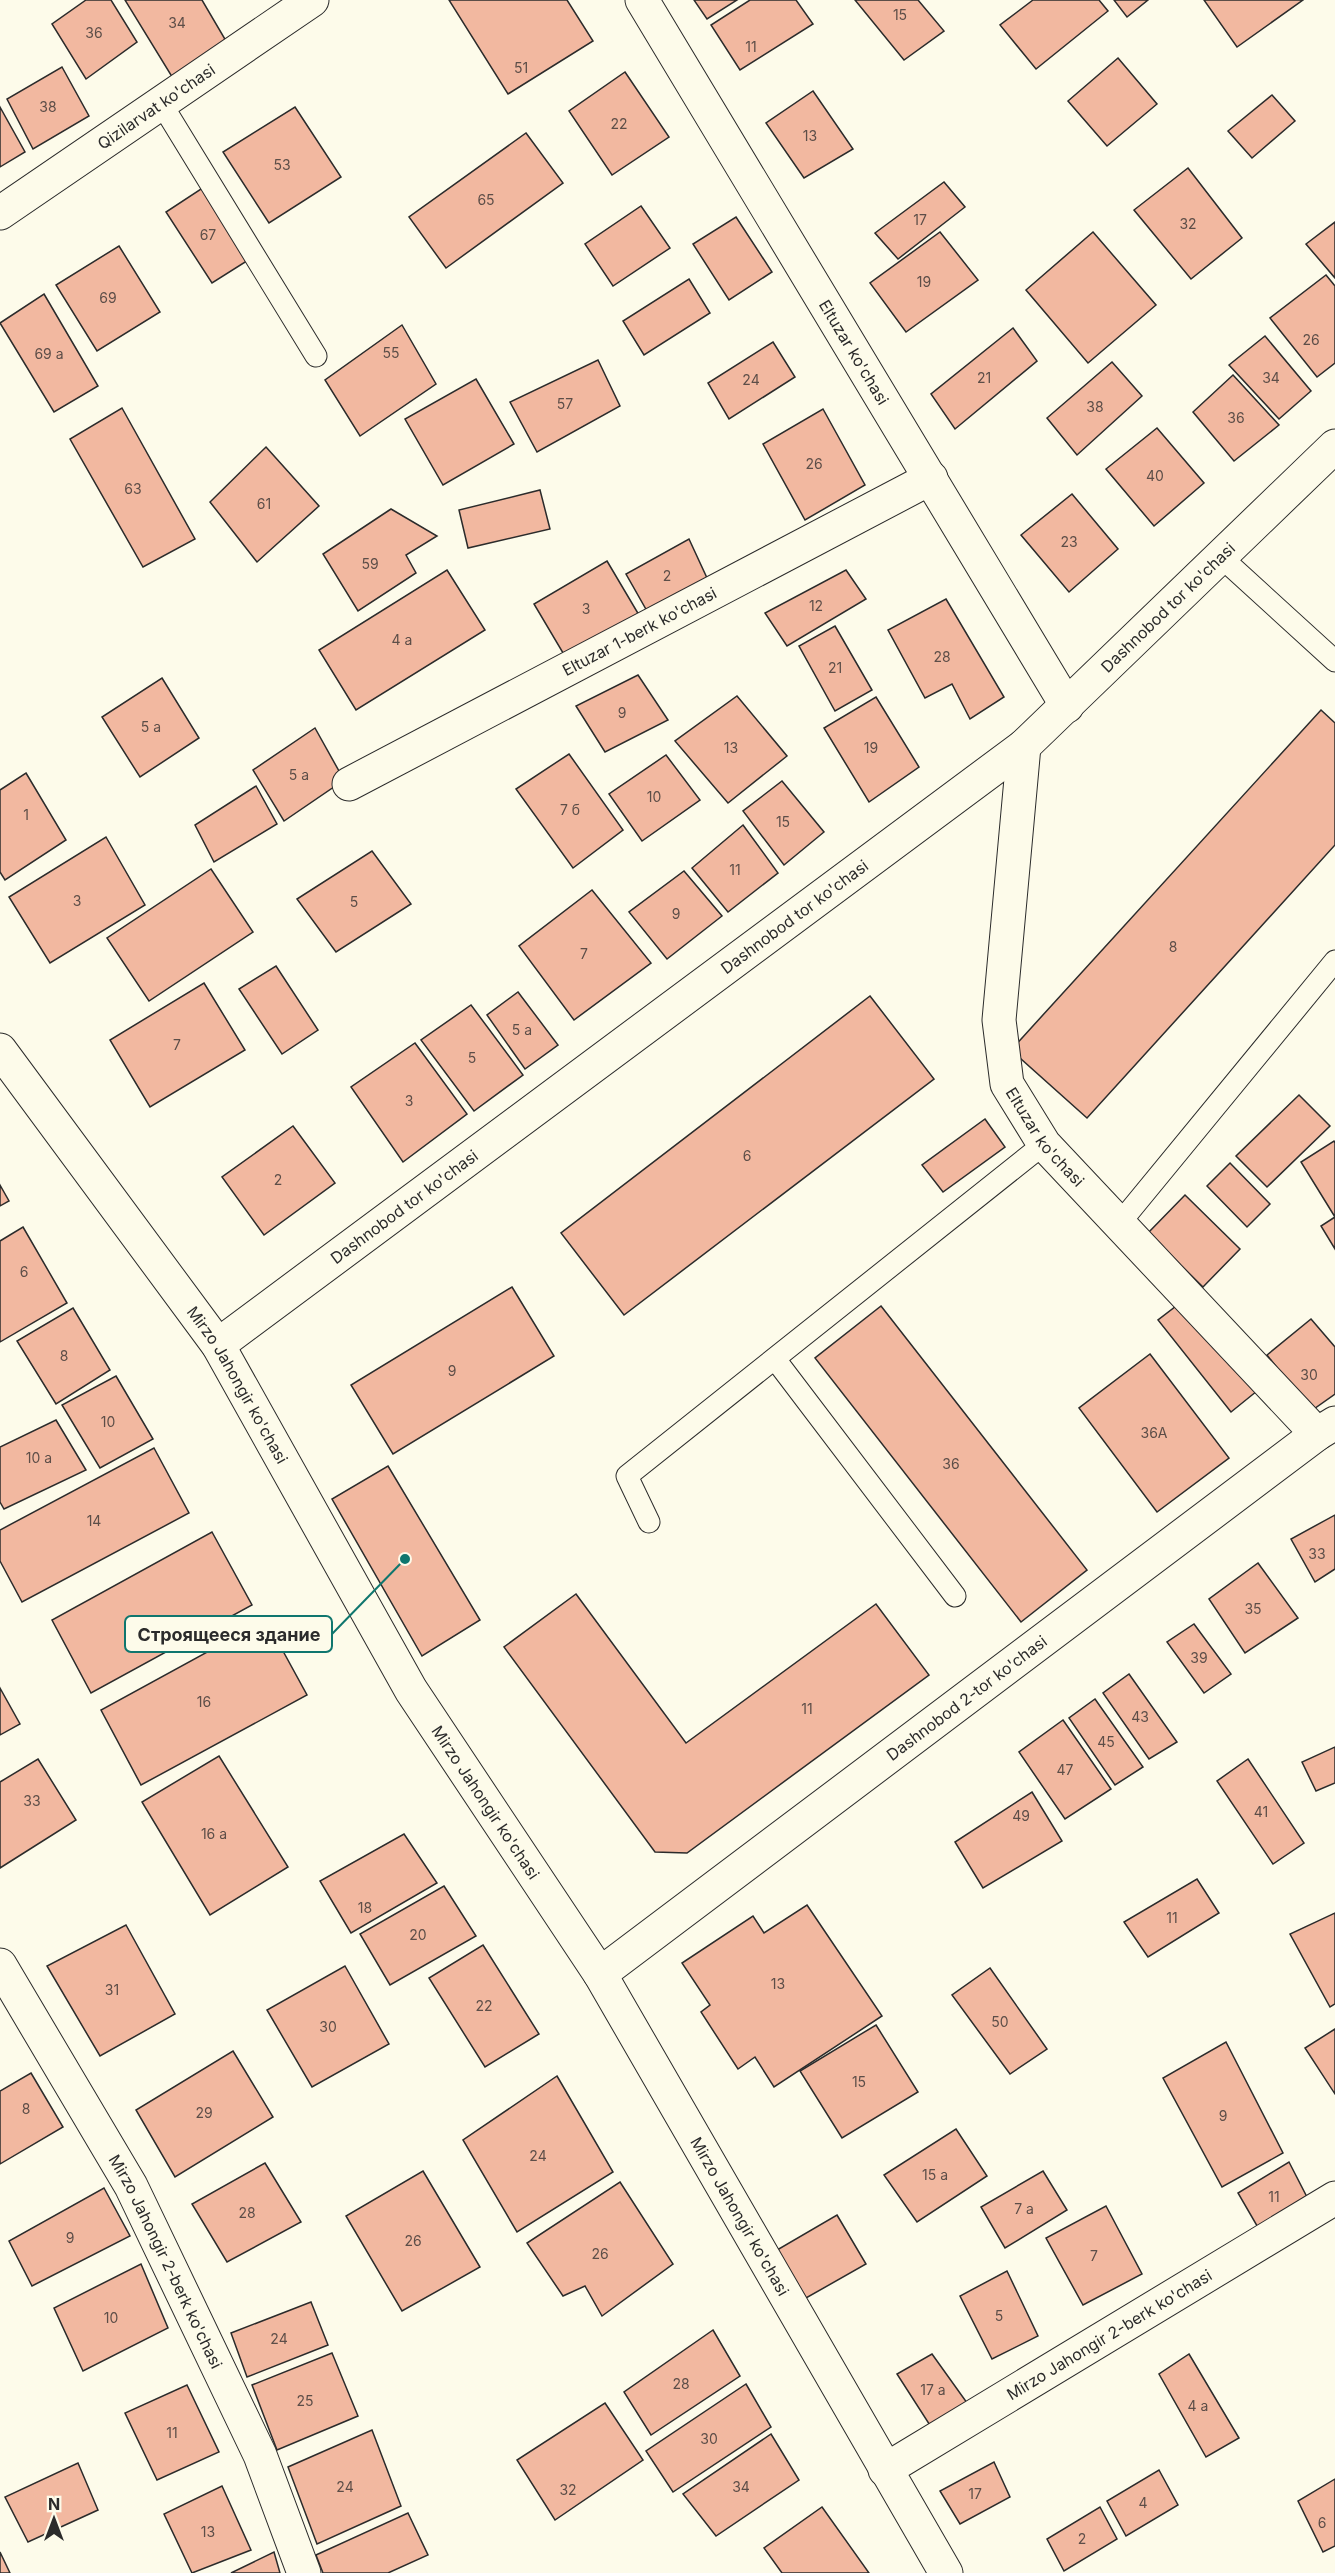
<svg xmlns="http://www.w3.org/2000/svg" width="1335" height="2573" viewBox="0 0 1335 2573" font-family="Inter,sans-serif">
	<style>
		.building { fill: #f2b8a0; stroke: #2b2b2b; stroke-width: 1.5 }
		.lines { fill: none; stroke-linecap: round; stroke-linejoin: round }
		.lane-casing { stroke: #2b2b2b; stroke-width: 23 }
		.street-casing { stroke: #2b2b2b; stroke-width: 35 }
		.lane { stroke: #fdfbea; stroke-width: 21 }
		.street { stroke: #fdfbea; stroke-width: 33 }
		.labels { text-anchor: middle; stroke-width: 4.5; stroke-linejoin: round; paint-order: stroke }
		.number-label { font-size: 14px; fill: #5d4e48 }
		.street-label { font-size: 16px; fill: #2b2b2b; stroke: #fdfbea }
		.leader { fill: none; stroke: #0f766e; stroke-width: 2 }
		.callout-dot { fill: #0f766e; stroke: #fdfbea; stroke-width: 2 }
		.callout { fill: #fdfbea; stroke: #0f766e; stroke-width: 2 }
		.callout-label { font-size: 18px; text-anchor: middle; font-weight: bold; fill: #2b2b2b }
	</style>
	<rect width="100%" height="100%" fill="#fdfbea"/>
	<g class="building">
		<path d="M 86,0 L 111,0 L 137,42 L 86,79 L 52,24 Z"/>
		<path d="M 125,0 L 202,0 L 229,46 L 174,80 Z"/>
		<path d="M 449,0 L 567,0 L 593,41 L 508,94 Z"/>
		<path d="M 694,0 L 737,0 L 707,19 Z"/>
		<path d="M 750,0 L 796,0 L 813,24 L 740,70 L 711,25 Z"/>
		<path d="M 855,0 L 918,0 L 944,31 L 904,60 Z"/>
		<path d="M 1033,0 L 1099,0 L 1108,11 L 1036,69 L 1000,25 Z"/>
		<path d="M 1114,0 L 1148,0 L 1127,17 Z"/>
		<path d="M 1204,0 L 1303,0 L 1237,47 Z"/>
		<path d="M 1118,58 L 1157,104 L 1107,146 L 1068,101 Z"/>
		<path d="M 62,67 L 89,116 L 33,149 L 7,99 Z"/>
		<path d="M 625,72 L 669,137 L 612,175 L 569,111 Z"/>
		<path d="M 813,91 L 853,149 L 804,178 L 766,123 Z"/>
		<path d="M 1272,95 L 1295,121 L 1252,158 L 1228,131 Z"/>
		<path d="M 0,107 L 25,152 L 0,167 Z"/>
		<path d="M 295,107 L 341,177 L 269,223 L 223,152 Z"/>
		<path d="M 526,133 L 563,183 L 446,268 L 409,217 Z"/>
		<path d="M 1188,168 L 1242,238 L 1191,279 L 1134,210 Z"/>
		<path d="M 944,182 L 965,207 L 898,259 L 875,233 Z"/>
		<path d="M 204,187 L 250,259 L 212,283 L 166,212 Z"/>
		<path d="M 641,206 L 670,248 L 613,286 L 585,244 Z"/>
		<path d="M 736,217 L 772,272 L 729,300 L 693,244 Z"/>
		<path d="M 1335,222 L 1335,278 L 1306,244 Z"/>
		<path d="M 940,232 L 978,280 L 906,332 L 870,283 Z"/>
		<path d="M 1093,232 L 1156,305 L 1088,363 L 1026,290 Z"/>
		<path d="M 119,246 L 160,312 L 97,351 L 56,285 Z"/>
		<path d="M 1326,275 L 1335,286 L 1335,363 L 1317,377 L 1270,318 Z"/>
		<path d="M 689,279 L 710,313 L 644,355 L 623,321 Z"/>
		<path d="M 44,294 L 98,386 L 54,412 L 0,323 Z"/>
		<path d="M 402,325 L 436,384 L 360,436 L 325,380 Z"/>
		<path d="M 1013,328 L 1037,361 L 955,429 L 931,394 Z"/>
		<path d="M 1265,336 L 1311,391 L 1279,419 L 1229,365 Z"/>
		<path d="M 773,342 L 795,377 L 729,419 L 708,383 Z"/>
		<path d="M 598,360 L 620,406 L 537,452 L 510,402 Z"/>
		<path d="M 1112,362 L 1142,396 L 1077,455 L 1047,418 Z"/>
		<path d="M 1233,375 L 1279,425 L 1234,461 L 1193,412 Z"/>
		<path d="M 476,379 L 514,444 L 443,485 L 405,419 Z"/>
		<path d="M 122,408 L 195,539 L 143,567 L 70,439 Z"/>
		<path d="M 823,409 L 865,485 L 805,520 L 763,444 Z"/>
		<path d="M 1157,428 L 1204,483 L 1154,526 L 1106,469 Z"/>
		<path d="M 266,447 L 319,506 L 257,562 L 210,502 Z"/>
		<path d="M 540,490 L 550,529 L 468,548 L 459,510 Z"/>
		<path d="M 1072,494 L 1118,549 L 1069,592 L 1021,535 Z"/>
		<path d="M 391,509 L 437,536 L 406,555 L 416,573 L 358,611 L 323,554 Z"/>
		<path d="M 689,539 L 707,578 L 647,611 L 626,574 Z"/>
		<path d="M 607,561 L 639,615 L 566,658 L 534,604 Z"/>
		<path d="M 447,570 L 485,630 L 356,710 L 319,650 Z"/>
		<path d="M 846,570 L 866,599 L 787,646 L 765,613 Z"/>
		<path d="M 946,599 L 1004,697 L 970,719 L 952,684 L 925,698 L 888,630 Z"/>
		<path d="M 835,626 L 872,690 L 835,711 L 799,646 Z"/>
		<path d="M 638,675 L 668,720 L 605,752 L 576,706 Z"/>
		<path d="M 162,678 L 199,738 L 140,777 L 102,717 Z"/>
		<path d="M 737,696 L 787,756 L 728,803 L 675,741 Z"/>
		<path d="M 876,697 L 919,767 L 869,802 L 824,728 Z"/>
		<path d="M 1321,710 L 1335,723 L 1335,845 L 1087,1118 L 1011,1050 Z"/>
		<path d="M 315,728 L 344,780 L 284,821 L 253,770 Z"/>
		<path d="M 569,754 L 623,830 L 573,868 L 516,789 Z"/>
		<path d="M 666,755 L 700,800 L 642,841 L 609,794 Z"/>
		<path d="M 26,773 L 66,840 L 5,880 L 0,872 L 0,790 Z"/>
		<path d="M 782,781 L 824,832 L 784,865 L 743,811 Z"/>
		<path d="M 256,786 L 277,824 L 214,862 L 195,825 Z"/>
		<path d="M 743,825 L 778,873 L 728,912 L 692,868 Z"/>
		<path d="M 106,837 L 145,905 L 50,963 L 9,897 Z"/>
		<path d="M 372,851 L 411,904 L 336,952 L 297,899 Z"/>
		<path d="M 211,869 L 253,932 L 149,1001 L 107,938 Z"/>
		<path d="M 684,871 L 722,916 L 667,959 L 629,912 Z"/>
		<path d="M 592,890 L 651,963 L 574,1020 L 519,946 Z"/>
		<path d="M 276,966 L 318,1030 L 282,1054 L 239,989 Z"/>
		<path d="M 204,983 L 245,1050 L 150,1107 L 110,1040 Z"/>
		<path d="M 518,992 L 558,1045 L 525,1069 L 487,1015 Z"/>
		<path d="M 870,996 L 934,1079 L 624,1315 L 561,1233 Z"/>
		<path d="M 471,1005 L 523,1075 L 474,1111 L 421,1040 Z"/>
		<path d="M 415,1043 L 467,1114 L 403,1162 L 351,1087 Z"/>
		<path d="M 1299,1095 L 1330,1126 L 1267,1187 L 1236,1156 Z"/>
		<path d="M 985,1119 L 1005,1147 L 943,1192 L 922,1165 Z"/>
		<path d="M 293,1126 L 335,1183 L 264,1235 L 222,1177 Z"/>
		<path d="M 1334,1141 L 1335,1143 L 1335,1249 L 1321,1226 L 1335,1217 L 1301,1162 Z"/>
		<path d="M 1230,1163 L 1270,1204 L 1247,1227 L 1207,1186 Z"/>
		<path d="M 0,1185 L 9,1201 L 0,1206 Z"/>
		<path d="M 1185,1195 L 1240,1249 L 1203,1287 L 1148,1233 Z"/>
		<path d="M 23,1227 L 67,1303 L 0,1342 L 0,1241 Z"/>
		<path d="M 512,1287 L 554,1356 L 393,1454 L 351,1385 Z"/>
		<path d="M 1184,1300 L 1257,1391 L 1231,1412 L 1158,1320 Z"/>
		<path d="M 881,1306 L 1087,1570 L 1021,1622 L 815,1358 Z"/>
		<path d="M 73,1308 L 110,1370 L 56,1404 L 17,1341 Z"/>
		<path d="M 1311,1319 L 1335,1347 L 1335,1394 L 1311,1411 L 1267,1355 Z"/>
		<path d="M 1150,1354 L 1229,1458 L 1157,1512 L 1079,1408 Z"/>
		<path d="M 116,1376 L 153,1439 L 100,1468 L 62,1405 Z"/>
		<path d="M 56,1420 L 86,1470 L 4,1509 L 0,1502 L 0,1447 Z"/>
		<path d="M 154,1448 L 189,1513 L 22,1602 L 0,1561 L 0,1530 Z"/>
		<path d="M 388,1466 L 480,1620 L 422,1656 L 332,1499 Z"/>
		<path d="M 1335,1515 L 1335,1569 L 1315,1582 L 1291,1539 Z"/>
		<path d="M 212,1532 L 252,1605 L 91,1693 L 52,1620 Z"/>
		<path d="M 1258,1563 L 1298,1618 L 1245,1653 L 1209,1599 Z"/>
		<path d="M 576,1594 L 686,1743 L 876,1604 L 929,1675 L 687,1853 L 655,1852 L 504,1647 Z"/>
		<path d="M 266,1620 L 307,1695 L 141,1785 L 101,1710 Z"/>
		<path d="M 1194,1624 L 1231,1674 L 1204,1693 L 1167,1642 Z"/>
		<path d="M 1129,1674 L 1177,1742 L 1149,1759 L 1103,1693 Z"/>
		<path d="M 0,1688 L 20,1724 L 0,1735 Z"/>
		<path d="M 1095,1699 L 1143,1767 L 1115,1785 L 1069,1718 Z"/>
		<path d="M 1063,1720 L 1111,1789 L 1065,1819 L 1019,1752 Z"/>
		<path d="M 1335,1747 L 1335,1783 L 1316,1791 L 1302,1762 Z"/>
		<path d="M 219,1756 L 288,1867 L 210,1915 L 142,1802 Z"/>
		<path d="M 38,1759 L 76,1820 L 0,1868 L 0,1782 Z"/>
		<path d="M 1248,1759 L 1304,1843 L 1273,1864 L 1217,1781 Z"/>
		<path d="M 1032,1792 L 1062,1841 L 983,1888 L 955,1842 Z"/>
		<path d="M 404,1834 L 437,1883 L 351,1933 L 320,1881 Z"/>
		<path d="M 1197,1879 L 1219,1913 L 1148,1957 L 1124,1922 Z"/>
		<path d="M 444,1886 L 476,1936 L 390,1985 L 360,1934 Z"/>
		<path d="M 807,1905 L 882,2016 L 774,2087 L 755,2057 L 738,2069 L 701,2012 L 710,2005 L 682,1963 L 753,1916 L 764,1933 Z"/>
		<path d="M 1335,1913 L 1335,2004 L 1330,2007 L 1290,1934 Z"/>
		<path d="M 126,1925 L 175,2014 L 100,2056 L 47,1966 Z"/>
		<path d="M 483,1945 L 539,2034 L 485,2067 L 429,1978 Z"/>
		<path d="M 345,1966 L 389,2044 L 312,2087 L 267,2010 Z"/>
		<path d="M 990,1968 L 1047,2049 L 1010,2074 L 952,1995 Z"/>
		<path d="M 876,2025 L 918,2092 L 842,2138 L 800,2071 Z"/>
		<path d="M 1335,2029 L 1335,2094 L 1305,2048 Z"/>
		<path d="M 1226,2042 L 1283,2153 L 1222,2187 L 1163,2078 Z"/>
		<path d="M 233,2051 L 273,2117 L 175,2177 L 136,2110 Z"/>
		<path d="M 31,2073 L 63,2127 L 0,2164 L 0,2091 Z"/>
		<path d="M 557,2076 L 613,2172 L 517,2232 L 463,2140 Z"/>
		<path d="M 956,2129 L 987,2176 L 917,2222 L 884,2175 Z"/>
		<path d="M 1289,2162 L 1309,2201 L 1260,2231 L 1238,2193 Z"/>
		<path d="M 265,2163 L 301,2222 L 227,2262 L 192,2204 Z"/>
		<path d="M 423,2171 L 480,2267 L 402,2311 L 346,2216 Z"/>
		<path d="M 1043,2171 L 1067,2210 L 1005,2248 L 981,2207 Z"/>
		<path d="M 620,2182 L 673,2264 L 602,2316 L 585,2286 L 563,2296 L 527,2243 Z"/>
		<path d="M 104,2188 L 130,2236 L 32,2286 L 9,2241 Z"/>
		<path d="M 1106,2206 L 1142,2274 L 1083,2305 L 1046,2238 Z"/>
		<path d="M 837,2215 L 866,2264 L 806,2298 L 777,2250 Z"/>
		<path d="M 141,2264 L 168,2328 L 83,2371 L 54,2308 Z"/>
		<path d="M 1007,2271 L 1038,2336 L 992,2359 L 960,2296 Z"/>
		<path d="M 311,2302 L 328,2345 L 247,2377 L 231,2333 Z"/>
		<path d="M 713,2330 L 740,2376 L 651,2435 L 624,2392 Z"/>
		<path d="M 332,2353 L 358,2416 L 277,2450 L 252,2385 Z"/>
		<path d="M 932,2354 L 970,2407 L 933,2430 L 897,2374 Z"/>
		<path d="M 1189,2354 L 1239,2438 L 1206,2457 L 1159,2374 Z"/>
		<path d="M 746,2384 L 771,2427 L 673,2492 L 646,2451 Z"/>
		<path d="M 187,2385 L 219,2452 L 157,2480 L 125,2413 Z"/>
		<path d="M 605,2403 L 643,2460 L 555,2520 L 517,2460 Z"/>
		<path d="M 372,2430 L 401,2506 L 317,2544 L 288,2467 Z"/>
		<path d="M 771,2434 L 799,2480 L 716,2536 L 683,2494 Z"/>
		<path d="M 994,2462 L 1010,2497 L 960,2524 L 940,2491 Z"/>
		<path d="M 78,2463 L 98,2510 L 28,2542 L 5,2497 Z"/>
		<path d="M 1159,2470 L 1178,2505 L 1126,2536 L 1107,2501 Z"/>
		<path d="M 1335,2479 L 1335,2546 L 1323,2552 L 1298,2501 Z"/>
		<path d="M 222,2486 L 251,2550 L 192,2573 L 164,2514 Z"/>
		<path d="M 822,2507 L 869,2573 L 782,2573 L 764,2548 Z"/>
		<path d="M 1100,2507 L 1117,2539 L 1064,2571 L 1047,2539 Z"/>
		<path d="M 408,2513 L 428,2555 L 388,2573 L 323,2573 L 316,2555 Z"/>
		<path d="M 0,2552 L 10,2573 L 0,2573 Z"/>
		<path d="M 274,2552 L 280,2573 L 231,2573 Z"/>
	</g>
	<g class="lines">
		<g class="lane-casing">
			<g id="lane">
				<path d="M 161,103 L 316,356"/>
				<path d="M 1221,557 L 1335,661"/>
				<path d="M 1119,1224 L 1335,961"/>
				<path d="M 775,1359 L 955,1596"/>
				<path d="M 649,1522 L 627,1476 L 1044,1144"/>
			</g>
		</g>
		<g class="street-casing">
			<g id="street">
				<path id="s1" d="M 642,0 L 1067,706"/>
				<path id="s2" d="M 0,213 L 312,0"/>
				<path id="s3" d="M 1024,746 L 999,1020 L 1007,1084 L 1044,1144 L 1317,1434"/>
				<path id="s4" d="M 349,784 L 931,478"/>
				<path id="s5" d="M 0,1050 L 218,1345 L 411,1690 L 600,1974 L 946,2573"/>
				<path id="s6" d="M 218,1345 L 1024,746 L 1335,446"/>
				<path id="s7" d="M 0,1965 L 131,2186 L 260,2455 L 304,2573"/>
				<path id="s8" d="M 600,1974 L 1317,1434 L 1335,1423"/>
				<path id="s9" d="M 885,2470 L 1335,2198"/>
			</g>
		</g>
		<use href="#lane" class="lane"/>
		<use href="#street" class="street"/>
	</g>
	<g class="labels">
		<g class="number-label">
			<text x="900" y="20">15</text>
			<text x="177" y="28">34</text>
			<text x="94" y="38">36</text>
			<text x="751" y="52">11</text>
			<text x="521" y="73">51</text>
			<text x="48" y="112">38</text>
			<text x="619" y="129">22</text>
			<text x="810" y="141">13</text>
			<text x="282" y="170">53</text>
			<text x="486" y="205">65</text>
			<text x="920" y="225">17</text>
			<text x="1188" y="229">32</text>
			<text x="208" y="240">67</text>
			<text x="924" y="287">19</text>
			<text x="108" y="303">69</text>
			<text x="1311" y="345">26</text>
			<text x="391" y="358">55</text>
			<text x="49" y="359">69 а</text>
			<text x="984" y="383">21</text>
			<text x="1271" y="383">34</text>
			<text x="751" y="385">24</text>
			<text x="565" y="409">57</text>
			<text x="1095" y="412">38</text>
			<text x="1236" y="423">36</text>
			<text x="814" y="469">26</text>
			<text x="1155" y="481">40</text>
			<text x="133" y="494">63</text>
			<text x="264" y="509">61</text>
			<text x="1069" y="547">23</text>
			<text x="370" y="569">59</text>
			<text x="667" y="581">2</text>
			<text x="816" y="611">12</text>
			<text x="586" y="614">3</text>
			<text x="402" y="645">4 а</text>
			<text x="942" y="662">28</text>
			<text x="835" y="673">21</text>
			<text x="622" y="718">9</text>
			<text x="151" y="732">5 а</text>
			<text x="731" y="753">13</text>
			<text x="871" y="753">19</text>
			<text x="299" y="780">5 а</text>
			<text x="654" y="802">10</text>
			<text x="570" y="815">7 б</text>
			<text x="26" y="820">1</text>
			<text x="783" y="827">15</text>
			<text x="735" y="875">11</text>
			<text x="77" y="906">3</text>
			<text x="354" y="907">5</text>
			<text x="676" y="919">9</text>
			<text x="1173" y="952">8</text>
			<text x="584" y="959">7</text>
			<text x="522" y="1035">5 а</text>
			<text x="177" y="1050">7</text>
			<text x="472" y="1063">5</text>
			<text x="409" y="1106">3</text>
			<text x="747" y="1161">6</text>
			<text x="278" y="1185">2</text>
			<text x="24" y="1277">6</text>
			<text x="64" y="1361">8</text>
			<text x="452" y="1376">9</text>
			<text x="1309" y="1380">30</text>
			<text x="108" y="1427">10</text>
			<text x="1154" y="1438">36А</text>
			<text x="39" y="1463">10 а</text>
			<text x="951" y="1469">36</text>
			<text x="94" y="1526">14</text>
			<text x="1317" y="1559">33</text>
			<text x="1253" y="1614">35</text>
			<text x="1199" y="1663">39</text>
			<text x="204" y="1707">16</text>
			<text x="807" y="1714">11</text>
			<text x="1140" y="1722">43</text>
			<text x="1106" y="1747">45</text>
			<text x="1065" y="1775">47</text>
			<text x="32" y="1806">33</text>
			<text x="1261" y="1817">41</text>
			<text x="1021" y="1821">49</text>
			<text x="214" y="1839">16 а</text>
			<text x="365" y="1913">18</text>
			<text x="1172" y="1923">11</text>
			<text x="418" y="1940">20</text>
			<text x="778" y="1989">13</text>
			<text x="112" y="1995">31</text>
			<text x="484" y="2011">22</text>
			<text x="1000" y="2027">50</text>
			<text x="328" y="2032">30</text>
			<text x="859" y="2087">15</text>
			<text x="26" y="2114">8</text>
			<text x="204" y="2118">29</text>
			<text x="1223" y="2121">9</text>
			<text x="538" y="2161">24</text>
			<text x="935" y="2180">15 а</text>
			<text x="1274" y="2202">11</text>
			<text x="1024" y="2214">7 а</text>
			<text x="247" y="2218">28</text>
			<text x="70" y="2243">9</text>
			<text x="413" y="2246">26</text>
			<text x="600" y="2259">26</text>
			<text x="1094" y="2261">7</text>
			<text x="999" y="2321">5</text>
			<text x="111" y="2323">10</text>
			<text x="279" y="2344">24</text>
			<text x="681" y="2389">28</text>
			<text x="933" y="2395">17 а</text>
			<text x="305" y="2406">25</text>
			<text x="1198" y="2411">4 а</text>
			<text x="172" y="2438">11</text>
			<text x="709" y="2444">30</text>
			<text x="345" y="2492">24</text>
			<text x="741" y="2492">34</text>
			<text x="568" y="2495">32</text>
			<text x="975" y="2499">17</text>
			<text x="1143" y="2508">4</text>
			<text x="1322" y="2528">6</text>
			<text x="208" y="2537">13</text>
			<text x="1082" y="2544">2</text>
		</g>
		<g class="street-label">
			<text dy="6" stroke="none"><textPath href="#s2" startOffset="189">Qizilarvat ko'chasi</textPath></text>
			<text dy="6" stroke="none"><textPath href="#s1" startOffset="411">Eltuzar ko'chasi</textPath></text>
			<text dy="6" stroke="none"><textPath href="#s6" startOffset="1204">Dashnobod tor ko'chasi</textPath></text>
			<text dy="6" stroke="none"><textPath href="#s4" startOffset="328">Eltuzar 1-berk ko'chasi</textPath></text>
			<text dy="6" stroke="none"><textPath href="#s6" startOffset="718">Dashnobod tor ko'chasi</textPath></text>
			<text dy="6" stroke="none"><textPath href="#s3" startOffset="405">Eltuzar ko'chasi</textPath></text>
			<text dy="6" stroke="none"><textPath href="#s6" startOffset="232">Dashnobod tor ko'chasi</textPath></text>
			<text dy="6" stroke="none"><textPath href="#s5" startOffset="411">Mirzo Jahongir ko'chasi</textPath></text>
			<text dy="6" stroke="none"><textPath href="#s8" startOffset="459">Dashnobod 2-tor ko'chasi</textPath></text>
			<text dy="6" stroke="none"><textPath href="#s5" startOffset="897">Mirzo Jahongir ko'chasi</textPath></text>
			<text dy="6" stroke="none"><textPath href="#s5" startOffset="1383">Mirzo Jahongir ko'chasi</textPath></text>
			<text dy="6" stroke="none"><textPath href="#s7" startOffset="340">Mirzo Jahongir 2-berk ko'chasi</textPath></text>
			<text dy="6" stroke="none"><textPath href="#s9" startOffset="262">Mirzo Jahongir 2-berk ko'chasi</textPath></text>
		</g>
	</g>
	<path class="leader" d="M405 1559L332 1634"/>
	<circle class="callout-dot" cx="405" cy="1559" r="6"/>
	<rect class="callout" x="125" y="1616" width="207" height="36" rx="6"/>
	<g class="callout-label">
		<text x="229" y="1641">Строящееся здание</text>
	</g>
	<g transform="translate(54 2519)" stroke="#fdfbea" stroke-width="4.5" paint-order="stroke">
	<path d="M0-4.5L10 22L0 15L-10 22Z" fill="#2b2b2b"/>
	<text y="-9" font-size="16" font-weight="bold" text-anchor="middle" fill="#2b2b2b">N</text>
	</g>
</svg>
